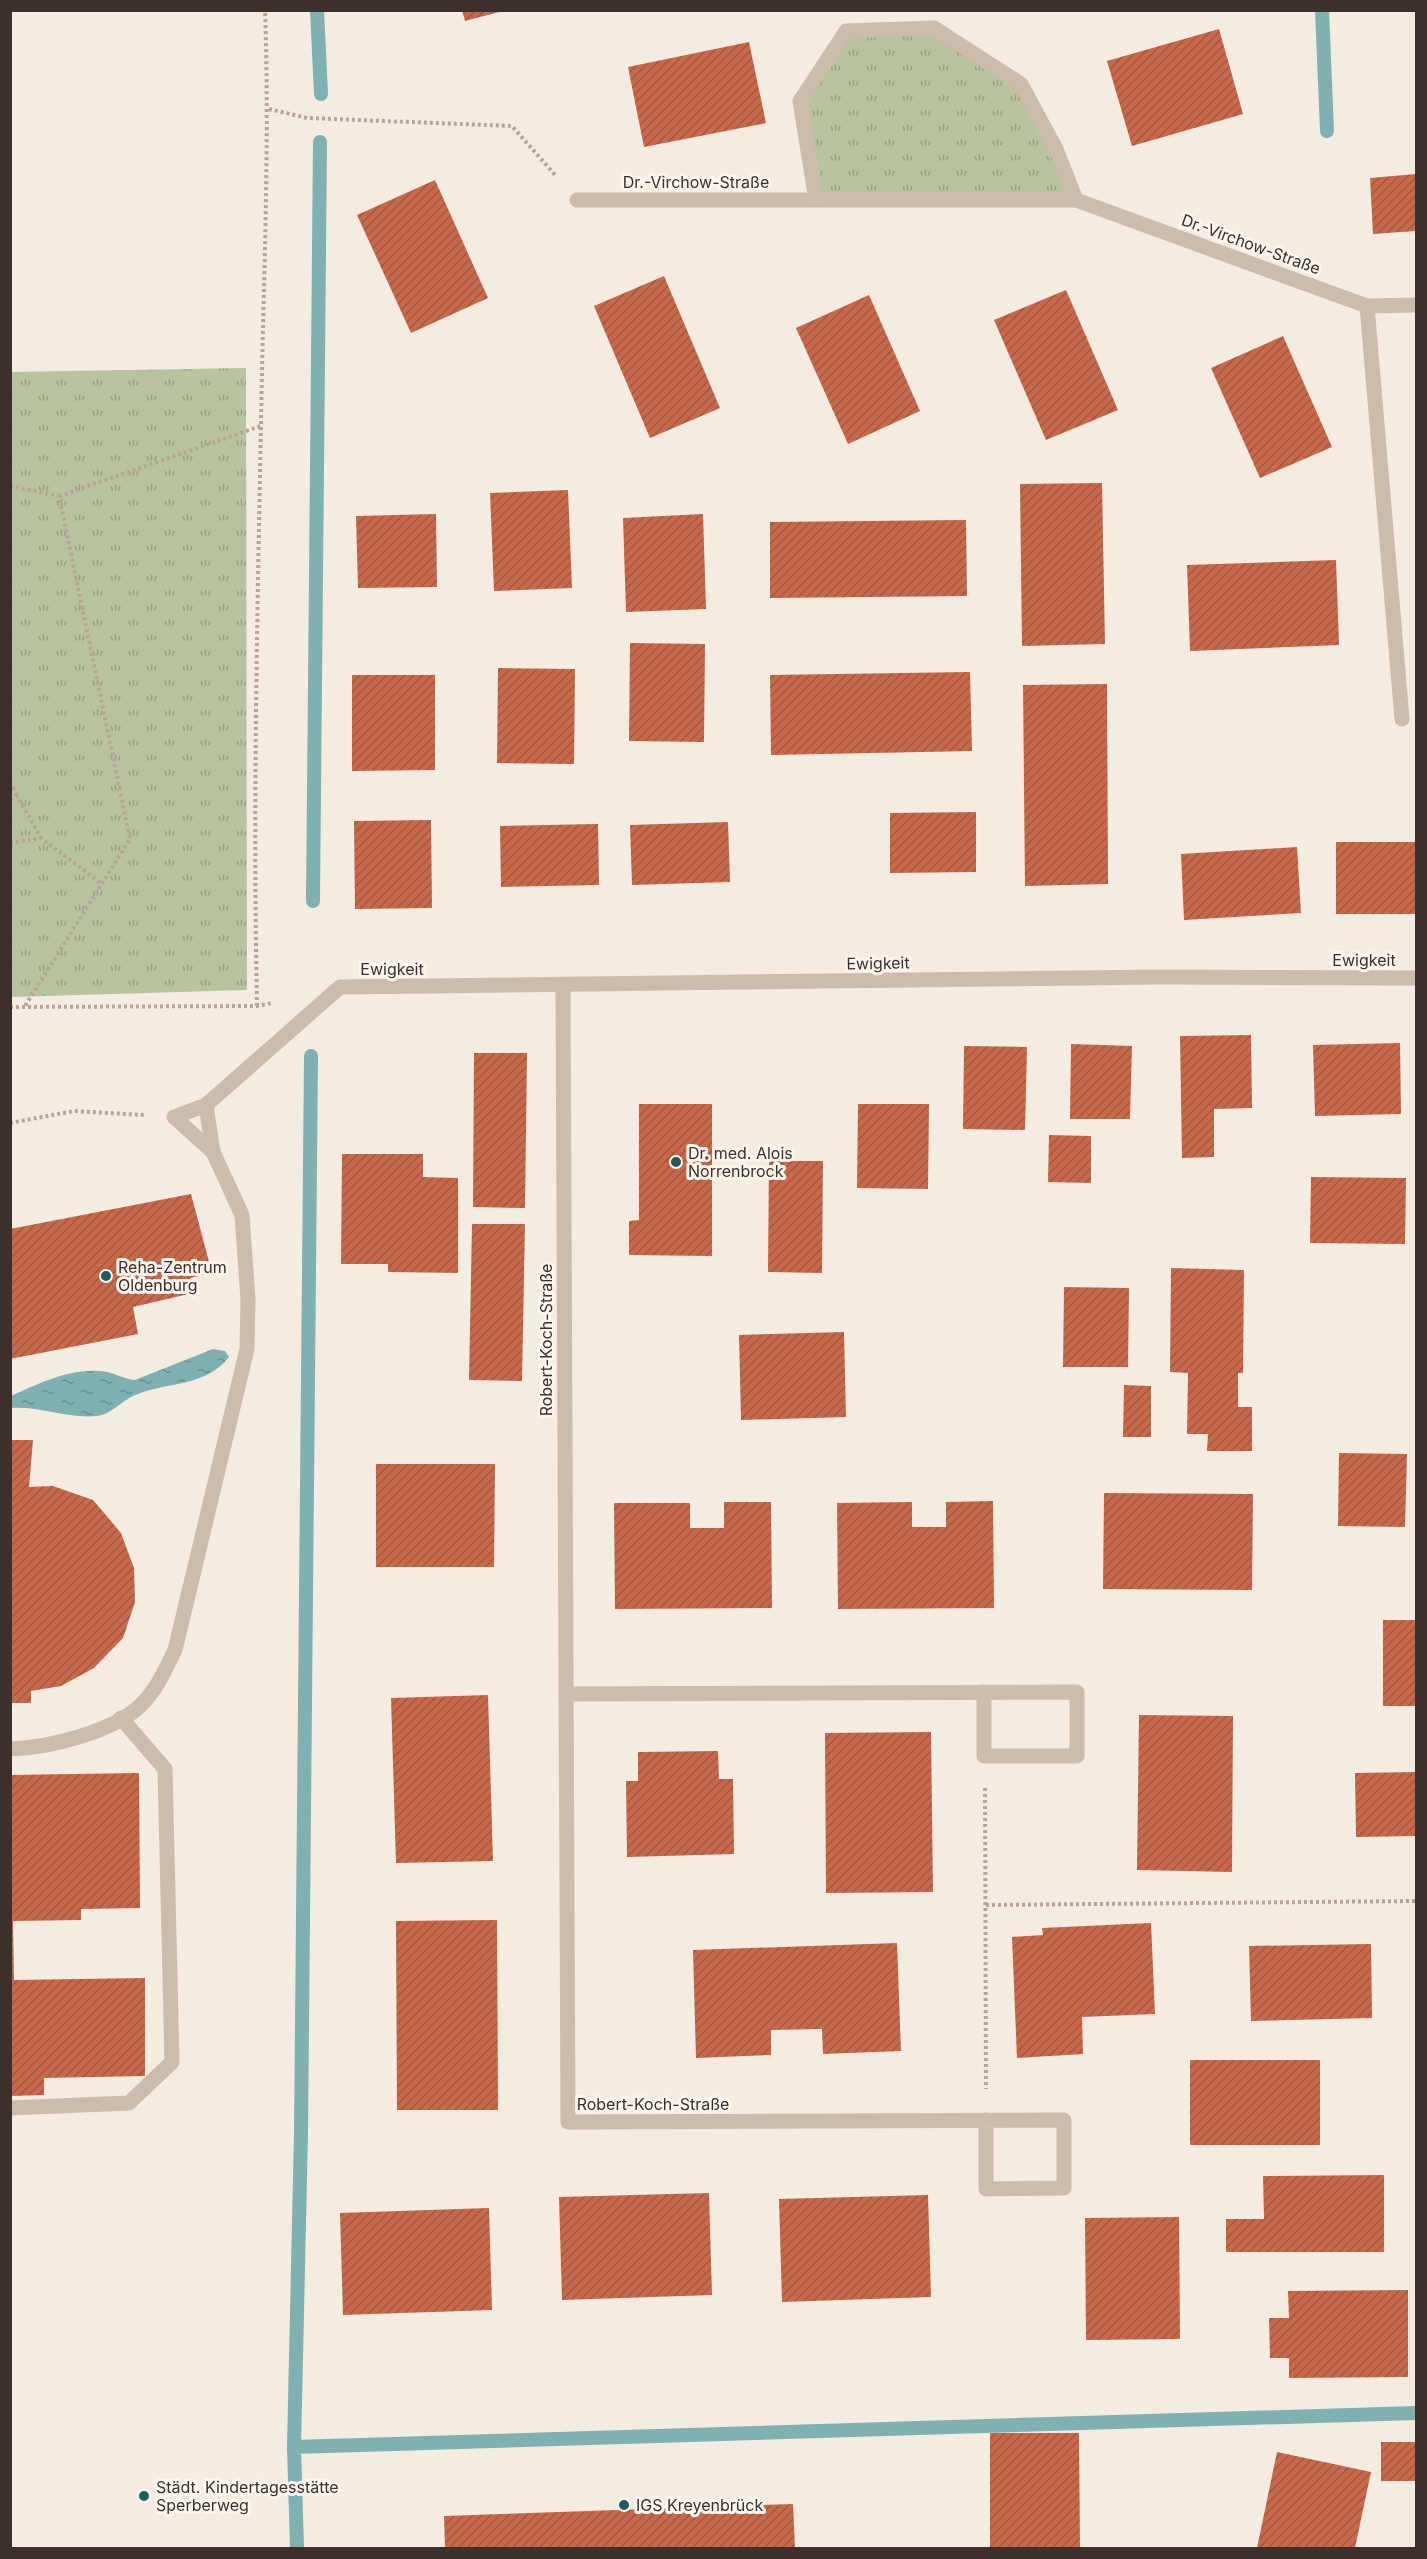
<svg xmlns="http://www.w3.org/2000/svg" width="1427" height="2559" viewBox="0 0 1427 2559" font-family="Inter,sans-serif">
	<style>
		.grass { fill: url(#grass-tufts) }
		.water { fill: url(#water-ripples) }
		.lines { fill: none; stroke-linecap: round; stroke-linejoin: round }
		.stream { stroke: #7fb0b2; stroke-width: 14 }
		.building { fill: url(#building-hatch) }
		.path { stroke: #b9a596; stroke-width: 4; stroke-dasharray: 3 3; stroke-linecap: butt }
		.minor { stroke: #cdbbac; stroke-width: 15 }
		.poi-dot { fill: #1f5a5e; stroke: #fbf5ee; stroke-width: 2 }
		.labels { text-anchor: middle; stroke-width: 6; stroke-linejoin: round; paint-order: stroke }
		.street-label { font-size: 16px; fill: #3b302b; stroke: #fbf5ee }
		.poi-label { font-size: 16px; fill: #3b302b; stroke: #fbf5ee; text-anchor: start }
	</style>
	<defs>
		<pattern id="grass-tufts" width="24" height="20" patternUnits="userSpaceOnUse" patternTransform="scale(1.5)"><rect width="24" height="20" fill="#b8c4a0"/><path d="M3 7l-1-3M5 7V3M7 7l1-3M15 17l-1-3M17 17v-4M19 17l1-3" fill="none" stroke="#97a083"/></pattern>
		<pattern id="water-ripples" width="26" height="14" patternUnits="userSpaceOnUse" patternTransform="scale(1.5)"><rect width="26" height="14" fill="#7fb0b2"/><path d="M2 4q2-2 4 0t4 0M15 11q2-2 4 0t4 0" fill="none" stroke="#699091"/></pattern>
		<pattern id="building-hatch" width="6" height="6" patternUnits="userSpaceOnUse" patternTransform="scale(1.5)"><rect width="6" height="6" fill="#c8694b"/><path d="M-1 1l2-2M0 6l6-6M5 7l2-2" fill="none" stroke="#a4573f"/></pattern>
	</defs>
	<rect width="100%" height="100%" fill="#f4ebe1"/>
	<g class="grass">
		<path d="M 934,28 L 1021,84 L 1076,200 L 816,200 L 800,101 L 846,31 Z"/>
		<path d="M 246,368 L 247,990 L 11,997 L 11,372 Z"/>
	</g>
	<path class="water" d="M 213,1349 L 225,1351 L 229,1357 C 205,1388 166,1381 133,1396 C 122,1401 110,1415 97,1416 C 68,1419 40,1406 11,1408 L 11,1396 C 40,1383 74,1366 107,1372 C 117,1374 124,1379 135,1380 Z"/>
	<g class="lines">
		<g class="stream">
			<path d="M 317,10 L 321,94"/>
			<path d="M 1322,10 L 1327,131"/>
			<path d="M 313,901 L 320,142"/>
			<path d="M 294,2447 L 301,2133 L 311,1056"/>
			<path d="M 297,2548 L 294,2447 L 1416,2413"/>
		</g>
	</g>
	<g class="building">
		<path d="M 462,10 L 503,10 L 503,11 L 465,21 Z"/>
		<path d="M 1219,29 L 1243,114 L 1132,146 L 1107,61 Z"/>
		<path d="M 749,42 L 766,123 L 644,147 L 628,67 Z"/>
		<path d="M 1416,174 L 1416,231 L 1373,234 L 1370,178 Z"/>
		<path d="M 435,180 L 488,298 L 411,333 L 357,215 Z"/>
		<path d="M 664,276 L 720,408 L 650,438 L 594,306 Z"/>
		<path d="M 1066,290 L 1118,410 L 1046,440 L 994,320 Z"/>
		<path d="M 869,295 L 920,411 L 848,444 L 796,328 Z"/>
		<path d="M 1283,336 L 1332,447 L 1260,478 L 1211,368 Z"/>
		<path d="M 1102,483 L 1105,644 L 1022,646 L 1020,484 Z"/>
		<path d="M 568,490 L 572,588 L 494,591 L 490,493 Z"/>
		<path d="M 436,514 L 437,587 L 358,588 L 356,516 Z"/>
		<path d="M 703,514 L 706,609 L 626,612 L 623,518 Z"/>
		<path d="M 966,520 L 967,596 L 770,598 L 770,522 Z"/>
		<path d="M 1336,560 L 1339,645 L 1190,651 L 1187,565 Z"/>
		<path d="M 630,643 L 705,644 L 704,742 L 629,741 Z"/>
		<path d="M 498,668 L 575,669 L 574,764 L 497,763 Z"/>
		<path d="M 970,672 L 972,751 L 771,755 L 770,675 Z"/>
		<path d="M 352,675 L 435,675 L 435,770 L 352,771 Z"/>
		<path d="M 1107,684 L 1108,884 L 1025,886 L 1023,685 Z"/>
		<path d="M 976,812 L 976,872 L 890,873 L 890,813 Z"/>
		<path d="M 431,820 L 432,908 L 355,909 L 354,821 Z"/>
		<path d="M 728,822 L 730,882 L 632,885 L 630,825 Z"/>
		<path d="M 598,824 L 599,885 L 501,887 L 500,826 Z"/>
		<rect x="1336" y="842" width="80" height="72"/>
		<path d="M 1297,847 L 1301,913 L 1184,920 L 1181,854 Z"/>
		<path d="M 1251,1035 L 1252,1108 L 1214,1109 L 1214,1157 L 1182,1158 L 1180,1036 Z"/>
		<path d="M 1400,1043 L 1401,1114 L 1315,1116 L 1313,1045 Z"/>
		<path d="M 1071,1044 L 1132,1046 L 1130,1119 L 1070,1119 Z"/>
		<path d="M 964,1046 L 1027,1047 L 1025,1130 L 963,1129 Z"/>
		<path d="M 474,1053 L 527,1053 L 525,1208 L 473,1207 Z"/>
		<path d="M 639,1104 L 712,1104 L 712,1256 L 629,1255 L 629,1221 L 639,1220 Z"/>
		<path d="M 858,1104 L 929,1104 L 928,1189 L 857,1188 Z"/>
		<path d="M 1049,1135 L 1091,1136 L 1091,1183 L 1048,1182 Z"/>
		<path d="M 342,1154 L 423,1154 L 423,1177 L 458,1178 L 458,1273 L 388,1272 L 388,1264 L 341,1264 Z"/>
		<path d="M 769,1161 L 823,1161 L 822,1273 L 768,1272 Z"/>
		<path d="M 1311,1177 L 1406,1178 L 1405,1244 L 1310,1243 Z"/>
		<path d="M 191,1194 L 212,1273 L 190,1278 L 193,1293 L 133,1307 L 138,1334 L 10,1359 L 10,1229 Z"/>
		<path d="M 472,1224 L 525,1224 L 522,1381 L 469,1380 Z"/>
		<path d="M 1171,1268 L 1244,1270 L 1243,1373 L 1238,1373 L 1238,1407 L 1252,1407 L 1252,1451 L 1207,1451 L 1208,1434 L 1187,1434 L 1188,1373 L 1170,1372 Z"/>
		<path d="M 1064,1287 L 1129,1288 L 1128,1367 L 1063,1367 Z"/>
		<path d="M 844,1332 L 846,1417 L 741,1420 L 739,1335 Z"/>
		<path d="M 1124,1385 L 1151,1386 L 1151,1437 L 1123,1437 Z"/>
		<path d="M 10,1440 L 33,1440 L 29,1487 L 53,1486 L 93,1500 L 121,1533 L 134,1568 L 135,1602 L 123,1638 L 94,1668 L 61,1686 L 31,1691 L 31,1703 L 10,1703 Z"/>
		<path d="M 1339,1453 L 1407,1454 L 1405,1527 L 1338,1526 Z"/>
		<path d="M 376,1464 L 495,1464 L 494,1567 L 376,1567 Z"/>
		<path d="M 1104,1493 L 1253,1494 L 1252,1590 L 1103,1589 Z"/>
		<path d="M 993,1501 L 994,1608 L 838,1609 L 837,1503 L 912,1502 L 912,1527 L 946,1527 L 946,1502 Z"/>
		<path d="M 724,1502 L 771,1502 L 772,1608 L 615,1609 L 614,1503 L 690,1503 L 690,1528 L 724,1528 Z"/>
		<rect x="1383" y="1620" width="33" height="86"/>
		<path d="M 488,1695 L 493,1861 L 396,1863 L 391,1698 Z"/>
		<path d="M 1139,1715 L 1233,1716 L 1232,1872 L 1137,1870 Z"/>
		<path d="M 931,1732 L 933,1892 L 826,1893 L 825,1733 Z"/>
		<path d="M 718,1751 L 719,1779 L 733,1779 L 734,1854 L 627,1857 L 626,1781 L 638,1781 L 638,1752 Z"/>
		<path d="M 1416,1772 L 1416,1836 L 1356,1837 L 1355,1773 Z"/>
		<path d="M 139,1773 L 140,1908 L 81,1909 L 81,1920 L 13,1921 L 14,1980 L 145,1978 L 145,2076 L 44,2078 L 44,2095 L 10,2096 L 10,1775 Z"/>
		<path d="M 497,1920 L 498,2110 L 397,2110 L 396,1921 Z"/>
		<path d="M 1151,1923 L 1155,2014 L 1082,2017 L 1083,2054 L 1017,2058 L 1012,1937 L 1043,1935 L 1042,1928 Z"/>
		<path d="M 897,1943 L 901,2051 L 823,2054 L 822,2029 L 771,2030 L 771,2055 L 696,2058 L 693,1950 Z"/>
		<path d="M 1371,1944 L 1372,2018 L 1251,2021 L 1249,1946 Z"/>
		<rect x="1190" y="2060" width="130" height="85"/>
		<path d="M 1384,2175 L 1384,2252 L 1226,2252 L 1226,2219 L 1264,2219 L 1263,2176 Z"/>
		<path d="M 709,2193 L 712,2295 L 562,2300 L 559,2197 Z"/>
		<path d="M 928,2195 L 931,2297 L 782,2302 L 779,2199 Z"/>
		<path d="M 489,2208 L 492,2310 L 343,2315 L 340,2213 Z"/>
		<path d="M 1179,2217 L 1180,2339 L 1086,2340 L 1085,2218 Z"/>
		<path d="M 1408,2290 L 1408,2377 L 1289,2378 L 1289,2358 L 1270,2358 L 1269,2318 L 1289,2318 L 1288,2291 Z"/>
		<path d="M 990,2433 L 1079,2433 L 1080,2548 L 990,2548 Z"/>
		<rect x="1381" y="2442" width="35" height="39"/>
		<path d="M 1277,2452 L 1371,2472 L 1355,2548 L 1257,2548 Z"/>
		<path d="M 793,2504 L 795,2548 L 445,2548 L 444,2516 Z"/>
	</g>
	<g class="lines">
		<g class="path">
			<path d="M 269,109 L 307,118 L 512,126 L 556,176"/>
			<path d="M 10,486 L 59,496 L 130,839 L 25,1006"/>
			<path d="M 59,496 L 261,426"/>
			<path d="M 10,782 L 17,796"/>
			<path d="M 10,799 L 17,796 L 41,838"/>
			<path d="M 10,843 L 41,838 L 102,884"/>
			<path d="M 257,1006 C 253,813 257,619 261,426 C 263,287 270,149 265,10"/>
			<path d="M 10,1007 L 257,1006 L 272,1003"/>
			<path d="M 10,1123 L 74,1111 L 144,1115"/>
			<path d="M 985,1788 L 986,2089"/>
			<path d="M 986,1905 L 1416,1901"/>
		</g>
		<g class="minor">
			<path d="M 577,200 L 1076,200 L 1367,306 L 1416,305"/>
			<path d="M 816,200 L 800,101 L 846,31 L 934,28 L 1021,84 L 1056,149 L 1076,200"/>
			<path d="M 1367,306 L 1402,719"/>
			<path d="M 563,985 L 568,2122 L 1064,2120 L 1064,2188 L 986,2189 L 986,2120"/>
			<path d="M 206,1105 L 213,1152 L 174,1117 L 206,1105 L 340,987 L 1157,977 L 1416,978"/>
			<path d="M 566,1694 L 1077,1692 L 1077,1756 L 984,1756 L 984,1692"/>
			<path d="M 10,1749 C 48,1748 113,1732 141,1705 C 157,1689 165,1670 175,1650 L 247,1349 L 248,1299 L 242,1215 L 213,1152"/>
			<path d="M 10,2108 L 129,2103 L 172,2062 L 165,1769 L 121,1718"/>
		</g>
	</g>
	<g class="poi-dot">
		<circle cx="676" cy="1162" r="6"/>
		<circle cx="106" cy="1276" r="6"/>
		<circle cx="144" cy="2496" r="6"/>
		<circle cx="624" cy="2505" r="6"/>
	</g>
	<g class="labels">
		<g class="street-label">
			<text x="696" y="188">Dr.-Virchow-Straße</text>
			<text transform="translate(1251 244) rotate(20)" y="6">Dr.-Virchow-Straße</text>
			<text x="1364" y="966">Ewigkeit</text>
			<text transform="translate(878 963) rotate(-1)" y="6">Ewigkeit</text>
			<text x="392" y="975">Ewigkeit</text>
			<text transform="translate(546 1340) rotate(-90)" y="6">Robert-Koch-Straße</text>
			<text x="653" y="2110">Robert-Koch-Straße</text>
		</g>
		<g class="poi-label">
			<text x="688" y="1159">Dr. med. Alois<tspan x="688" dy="18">Norrenbrock</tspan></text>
			<text x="118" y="1273">Reha-Zentrum<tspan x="118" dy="18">Oldenburg</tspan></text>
			<text x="156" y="2493">Städt. Kindertagesstätte<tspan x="156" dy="18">Sperberweg</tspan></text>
			<text x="636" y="2511">IGS Kreyenbrück</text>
		</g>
	</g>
	<rect width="1427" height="2559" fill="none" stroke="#3b302b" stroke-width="24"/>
</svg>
